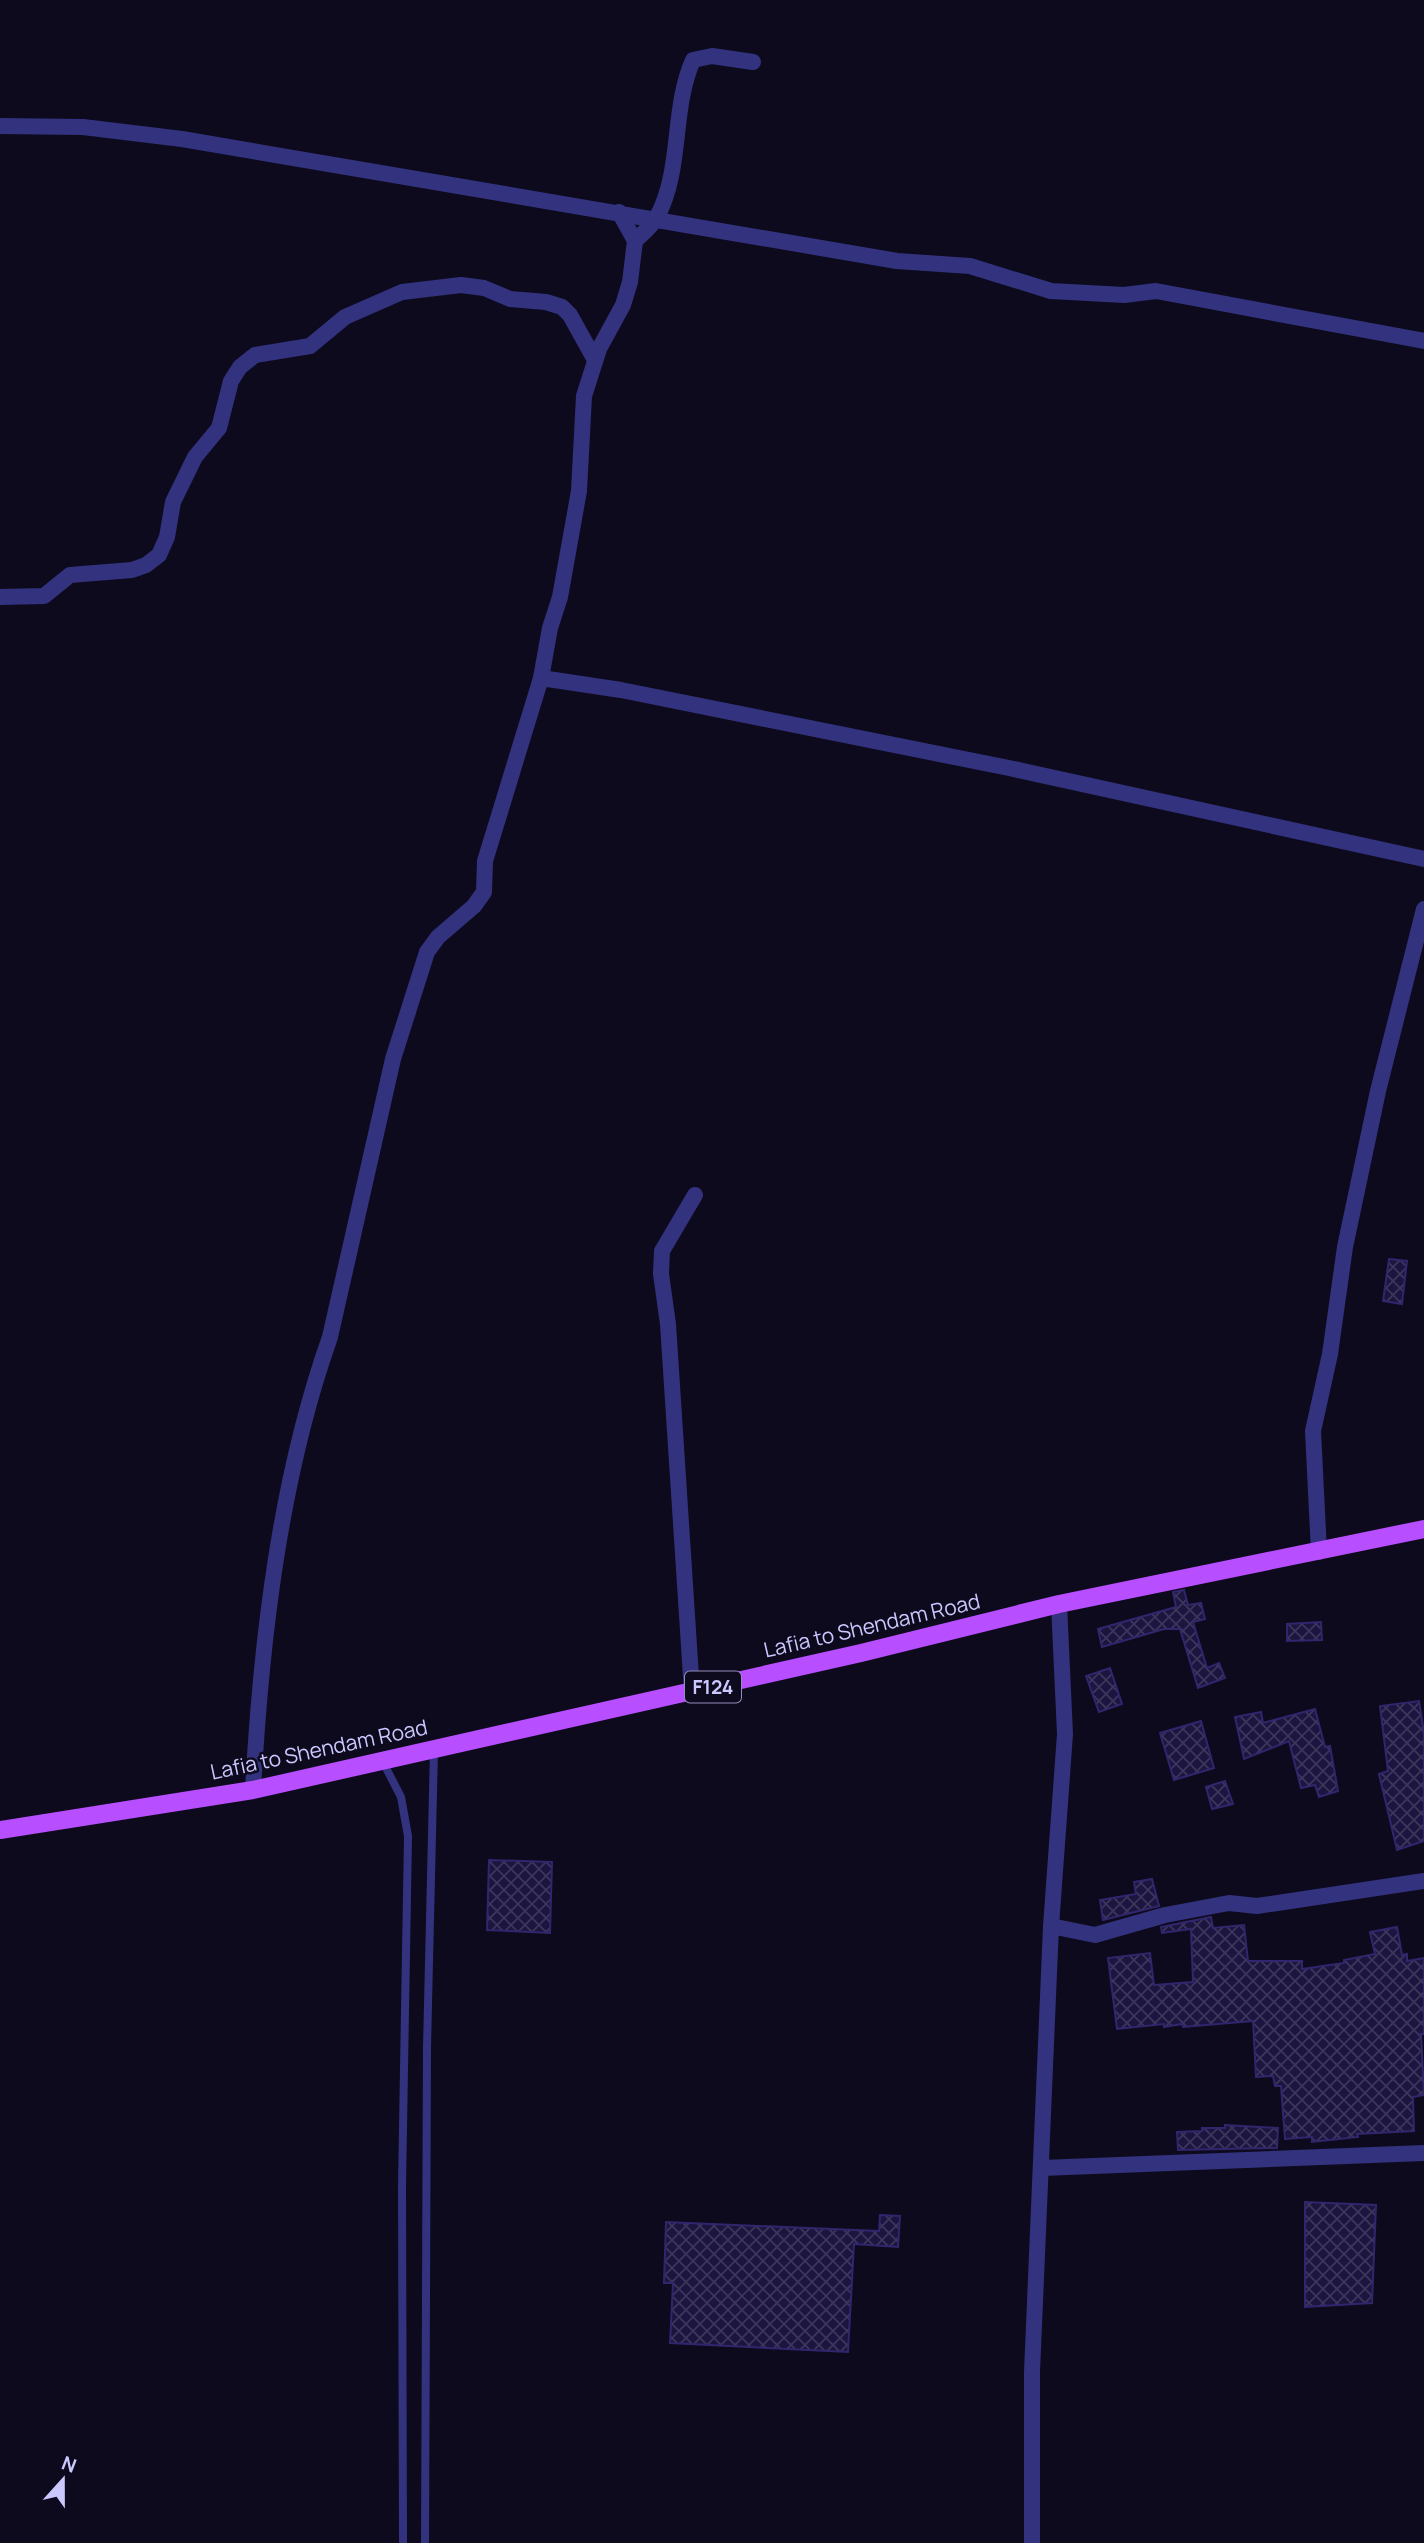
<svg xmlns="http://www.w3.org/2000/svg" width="1424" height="2543" viewBox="0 0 1424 2543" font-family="Manrope,sans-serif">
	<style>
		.building { fill: url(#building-cross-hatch); stroke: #31266d; stroke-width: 2 }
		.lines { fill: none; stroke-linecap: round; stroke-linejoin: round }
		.lane { stroke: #33327f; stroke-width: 8 }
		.street { stroke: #33327f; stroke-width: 16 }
		.primary { stroke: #b74eff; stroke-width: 18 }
		.labels { text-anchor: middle; stroke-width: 5; stroke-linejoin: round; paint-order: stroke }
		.shield { fill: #0d0a1d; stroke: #928ebb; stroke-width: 2 }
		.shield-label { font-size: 19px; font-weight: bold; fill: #cbc7ff }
		.street-label { font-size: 21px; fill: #cbc7ff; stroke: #0d0a1d }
	</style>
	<defs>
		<pattern id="building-cross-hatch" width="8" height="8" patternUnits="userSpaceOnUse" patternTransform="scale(1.75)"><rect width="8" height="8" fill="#1c153f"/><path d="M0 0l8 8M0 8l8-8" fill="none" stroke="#3c365c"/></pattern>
	</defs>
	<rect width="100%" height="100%" fill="#0d0a1d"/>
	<g class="building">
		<path d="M 1389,1259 L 1407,1261 L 1402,1304 L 1383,1301 Z"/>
		<path d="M 1184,1590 L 1188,1605 L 1201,1603 L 1205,1619 L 1193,1622 L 1207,1668 L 1219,1663 L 1225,1678 L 1198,1688 L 1180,1629 L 1164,1629 L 1102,1647 L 1098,1629 L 1176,1607 L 1173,1592 Z"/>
		<path d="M 1321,1622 L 1322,1640 L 1287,1641 L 1287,1624 Z"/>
		<path d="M 1110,1668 L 1122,1704 L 1099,1712 L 1086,1676 Z"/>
		<path d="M 1419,1701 L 1424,1733 L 1424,1841 L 1397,1850 L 1379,1774 L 1388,1771 L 1380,1706 Z"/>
		<path d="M 1315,1709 L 1325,1747 L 1330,1746 L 1338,1791 L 1319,1797 L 1315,1785 L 1301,1788 L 1289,1741 L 1244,1759 L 1235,1717 L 1261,1712 L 1263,1723 Z"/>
		<path d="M 1201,1721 L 1214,1768 L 1174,1780 L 1160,1733 Z"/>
		<path d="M 1225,1781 L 1233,1804 L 1212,1809 L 1206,1787 Z"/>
		<path d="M 489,1860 L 552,1862 L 550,1933 L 487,1930 Z"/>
		<path d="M 1152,1879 L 1159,1906 L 1103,1920 L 1100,1900 L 1136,1894 L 1134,1882 Z"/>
		<path d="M 1211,1917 L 1213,1928 L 1244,1925 L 1248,1961 L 1302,1961 L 1302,1969 L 1344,1963 L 1344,1960 L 1375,1954 L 1370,1932 L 1397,1927 L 1402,1955 L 1407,1954 L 1407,1961 L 1424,1958 L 1424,2034 L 1421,2034 L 1424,2095 L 1413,2097 L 1414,2131 L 1357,2134 L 1358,2137 L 1312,2142 L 1312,2137 L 1285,2139 L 1281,2086 L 1275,2086 L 1273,2076 L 1256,2077 L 1253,2021 L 1183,2027 L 1182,2024 L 1164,2027 L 1164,2024 L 1117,2029 L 1108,1958 L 1150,1953 L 1154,1985 L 1193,1982 L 1191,1929 L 1162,1933 L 1161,1927 Z"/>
		<path d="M 1225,2125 L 1278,2128 L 1277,2148 L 1178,2150 L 1177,2132 L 1202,2131 L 1202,2128 L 1225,2128 Z"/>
		<path d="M 1305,2202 L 1376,2205 L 1372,2303 L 1305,2307 Z"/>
		<path d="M 880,2215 L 900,2216 L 898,2247 L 854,2244 L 848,2352 L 670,2343 L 673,2283 L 664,2283 L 666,2222 L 879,2231 Z"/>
	</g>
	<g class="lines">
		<g class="lane">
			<path d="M 383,1762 L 401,1797 L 408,1836 L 402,2186 L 403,2543"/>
			<path d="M 425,2543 L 427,2047 L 434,1750"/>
		</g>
		<g class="street">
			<path d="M 0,126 L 83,127 L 182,139 L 897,261 L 970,266 L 1051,291 L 1124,295 L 1156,291 L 1424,341"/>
			<path d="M 635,241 C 642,234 652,226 657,217 C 683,168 671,110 693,60 L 712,56 L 753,62"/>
			<path d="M 0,597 L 44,596 L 70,575 L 132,570 L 146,565 L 159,555 L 167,537 L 173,502 L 195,457 L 219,428 L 231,381 L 240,367 L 255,355 L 310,346 L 345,317 L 402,292 L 461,285 L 484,288 L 510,299 L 546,302 L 562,307 L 570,315 L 595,360"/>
			<path d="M 541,678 L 550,628 L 560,597 L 579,491 L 584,396 L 599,349 L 623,305 L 630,282 L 635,241 L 619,212"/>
			<path d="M 1319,1552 L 1313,1431 L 1330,1354 L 1345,1247 L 1378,1091 L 1424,909"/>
			<path d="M 692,1692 L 668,1324 L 661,1274 L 662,1251 L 695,1195"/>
			<path d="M 253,1790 C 261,1640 280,1478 330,1337 L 393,1059 L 427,952 L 438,937 L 474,906 L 484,892 L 485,861 L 541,678 L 621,690 L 1009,768 L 1424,859"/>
			<path d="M 1051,1926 L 1095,1935 L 1165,1915 L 1229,1903 L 1257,1906 L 1424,1881"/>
			<path d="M 1042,2168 L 1424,2153"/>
			<path d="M 1032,2543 L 1032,2372 L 1051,1926 L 1065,1734 L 1059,1604"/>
		</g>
		<path class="primary" d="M 0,1830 L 253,1790 L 861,1653 L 1059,1604 L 1424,1529"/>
	</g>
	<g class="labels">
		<rect class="shield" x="685" y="1671.5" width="56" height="31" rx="5"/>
		<g class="shield-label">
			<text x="713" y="1694">F124</text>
		</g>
		<g class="street-label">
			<text transform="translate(872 1626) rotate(-13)" y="7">Lafia to Shendam Road</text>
			<text transform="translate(319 1750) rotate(-12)" y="7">Lafia to Shendam Road</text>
		</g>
	</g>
	<g transform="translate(63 2480) rotate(21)" stroke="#0d0a1d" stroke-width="5" paint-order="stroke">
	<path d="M0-5L12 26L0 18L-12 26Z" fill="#cbc7ff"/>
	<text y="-10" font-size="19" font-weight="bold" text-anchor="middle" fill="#cbc7ff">N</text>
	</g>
</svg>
